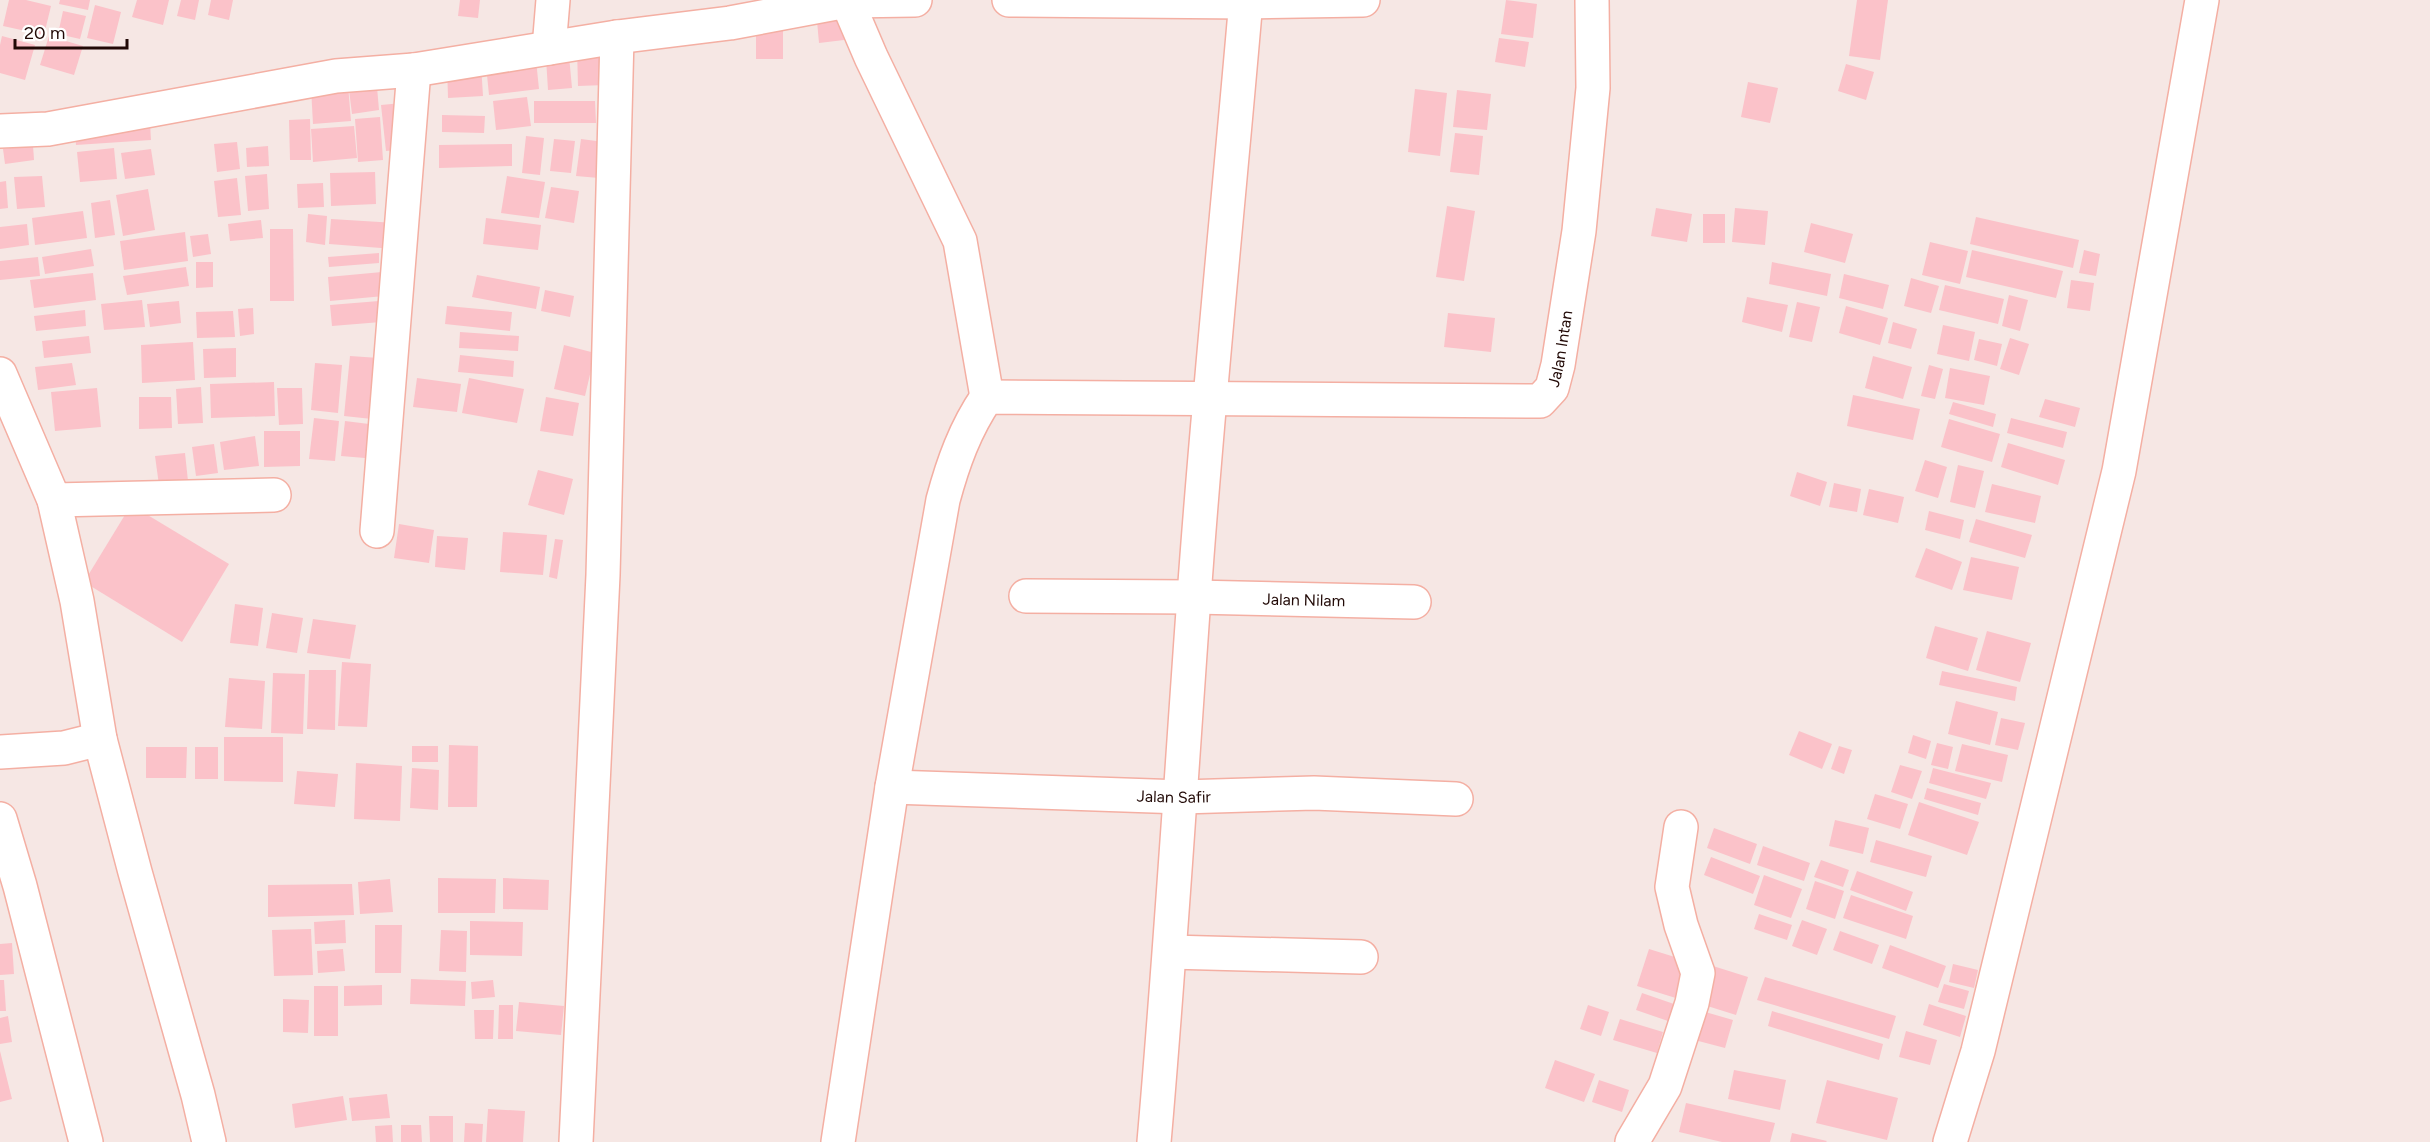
<svg xmlns="http://www.w3.org/2000/svg" width="2430" height="1142" viewBox="0 0 2430 1142" font-family="Figtree,sans-serif">
	<style>
		.building { fill: #fbc2c9 }
		.lines { fill: none; stroke-linecap: round; stroke-linejoin: round }
		.minor-casing { stroke: #f4afa3; stroke-width: 36 }
		.minor { stroke: #fff; stroke-width: 33 }
		.labels { text-anchor: middle; stroke-width: 4.5; stroke-linejoin: round; paint-order: stroke }
		.street-label { font-size: 16px; fill: #210906; stroke: #fff }
	</style>
	<rect width="100%" height="100%" fill="#f6e7e4"/>
	<g class="building">
		<path d="M 9,0 L 26,0 L 51,6 L 44,35 L 3,26 Z"/>
		<path d="M 60,0 L 90,0 L 88,10 L 59,4 Z"/>
		<path d="M 137,0 L 169,0 L 163,25 L 132,17 Z"/>
		<path d="M 181,0 L 199,0 L 195,20 L 177,16 Z"/>
		<path d="M 211,0 L 233,0 L 229,20 L 208,15 Z"/>
		<path d="M 460,0 L 480,0 L 478,18 L 458,16 Z"/>
		<path d="M 1506,0 L 1537,4 L 1533,38 L 1501,34 Z"/>
		<path d="M 1857,0 L 1888,0 L 1880,60 L 1849,56 Z"/>
		<path d="M 95,5 L 121,12 L 113,44 L 87,38 Z"/>
		<path d="M 840,8 L 844,40 L 819,43 L 816,10 Z"/>
		<path d="M 63,11 L 86,16 L 80,39 L 58,34 Z"/>
		<rect x="756" y="28" width="27" height="31"/>
		<path d="M 2,36 L 35,45 L 25,80 L 0,73 L 0,45 Z"/>
		<path d="M 49,36 L 83,46 L 74,75 L 40,65 Z"/>
		<path d="M 1499,38 L 1529,42 L 1525,67 L 1495,62 Z"/>
		<path d="M 604,47 L 605,85 L 578,86 L 577,48 Z"/>
		<path d="M 569,56 L 572,88 L 548,90 L 546,58 Z"/>
		<path d="M 536,60 L 539,89 L 489,95 L 486,65 Z"/>
		<path d="M 481,64 L 483,96 L 448,98 L 447,66 Z"/>
		<path d="M 1846,64 L 1874,72 L 1866,100 L 1838,91 Z"/>
		<path d="M 1748,82 L 1778,88 L 1770,123 L 1741,117 Z"/>
		<path d="M 348,85 L 351,121 L 313,124 L 311,88 Z"/>
		<path d="M 377,87 L 379,110 L 352,114 L 349,90 Z"/>
		<path d="M 1415,89 L 1447,93 L 1440,156 L 1408,152 Z"/>
		<path d="M 1457,90 L 1491,94 L 1487,130 L 1453,127 Z"/>
		<path d="M 527,97 L 531,126 L 496,130 L 493,101 Z"/>
		<path d="M 534,101 L 595,101 L 596,123 L 534,123 Z"/>
		<path d="M 402,103 L 406,149 L 386,151 L 381,105 Z"/>
		<path d="M 442,115 L 485,116 L 484,133 L 442,132 Z"/>
		<path d="M 380,117 L 383,160 L 358,162 L 355,119 Z"/>
		<path d="M 310,119 L 311,160 L 290,160 L 289,120 Z"/>
		<path d="M 150,123 L 151,140 L 76,145 L 75,127 Z"/>
		<path d="M 354,126 L 357,158 L 313,162 L 311,129 Z"/>
		<path d="M 1455,133 L 1483,136 L 1479,175 L 1450,172 Z"/>
		<path d="M 526,136 L 544,138 L 540,175 L 522,173 Z"/>
		<path d="M 554,139 L 575,141 L 571,173 L 550,171 Z"/>
		<path d="M 581,139 L 604,142 L 599,178 L 576,176 Z"/>
		<path d="M 237,142 L 240,169 L 217,172 L 214,144 Z"/>
		<path d="M 512,144 L 512,166 L 439,168 L 439,145 Z"/>
		<path d="M 33,145 L 34,160 L 5,164 L 3,149 Z"/>
		<path d="M 268,146 L 269,166 L 247,167 L 246,148 Z"/>
		<path d="M 114,148 L 117,179 L 80,182 L 77,152 Z"/>
		<path d="M 151,149 L 155,175 L 125,179 L 121,153 Z"/>
		<path d="M 375,172 L 376,204 L 331,206 L 330,173 Z"/>
		<path d="M 267,174 L 269,209 L 248,211 L 245,176 Z"/>
		<path d="M 42,176 L 45,207 L 17,209 L 14,177 Z"/>
		<path d="M 507,176 L 545,182 L 539,218 L 501,213 Z"/>
		<path d="M 237,178 L 241,215 L 218,217 L 214,181 Z"/>
		<path d="M 6,181 L 8,208 L 0,209 L 0,182 Z"/>
		<path d="M 323,183 L 324,207 L 298,208 L 297,184 Z"/>
		<path d="M 551,187 L 579,191 L 574,223 L 545,218 Z"/>
		<path d="M 148,189 L 155,230 L 123,236 L 116,195 Z"/>
		<path d="M 110,200 L 115,235 L 95,238 L 91,203 Z"/>
		<path d="M 1447,206 L 1475,211 L 1464,281 L 1436,277 Z"/>
		<path d="M 1656,208 L 1692,214 L 1687,242 L 1651,236 Z"/>
		<path d="M 1735,208 L 1768,211 L 1765,245 L 1732,242 Z"/>
		<path d="M 83,211 L 87,238 L 35,245 L 32,218 Z"/>
		<path d="M 308,214 L 327,216 L 325,245 L 306,242 Z"/>
		<rect x="1703" y="214" width="22" height="29"/>
		<path d="M 1976,217 L 2079,240 L 2073,268 L 1970,244 Z"/>
		<path d="M 486,218 L 541,225 L 538,250 L 483,244 Z"/>
		<path d="M 331,219 L 396,223 L 394,249 L 329,244 Z"/>
		<path d="M 261,220 L 263,238 L 230,241 L 228,224 Z"/>
		<path d="M 1811,223 L 1853,234 L 1845,263 L 1804,252 Z"/>
		<path d="M 27,224 L 29,245 L 0,249 L 0,227 Z"/>
		<path d="M 270,229 L 293,229 L 294,301 L 270,301 Z"/>
		<path d="M 185,232 L 188,261 L 124,270 L 120,241 Z"/>
		<path d="M 208,234 L 211,254 L 193,257 L 190,236 Z"/>
		<path d="M 1930,242 L 1968,251 L 1960,284 L 1922,275 Z"/>
		<path d="M 91,249 L 94,266 L 45,274 L 42,257 Z"/>
		<path d="M 1972,250 L 2063,271 L 2056,298 L 1966,277 Z"/>
		<path d="M 2084,250 L 2100,254 L 2096,276 L 2079,273 Z"/>
		<path d="M 379,253 L 379,263 L 329,267 L 328,257 Z"/>
		<path d="M 38,257 L 40,276 L 0,280 L 0,261 Z"/>
		<path d="M 196,262 L 213,262 L 213,287 L 196,288 Z"/>
		<path d="M 1772,262 L 1831,274 L 1827,296 L 1769,284 Z"/>
		<path d="M 186,267 L 189,286 L 127,295 L 123,276 Z"/>
		<path d="M 382,272 L 384,296 L 330,301 L 328,277 Z"/>
		<path d="M 93,273 L 96,300 L 34,308 L 30,280 Z"/>
		<path d="M 1844,274 L 1889,285 L 1883,309 L 1839,298 Z"/>
		<path d="M 477,275 L 540,287 L 536,309 L 472,297 Z"/>
		<path d="M 1911,278 L 1939,286 L 1931,313 L 1904,306 Z"/>
		<path d="M 2071,280 L 2094,283 L 2090,311 L 2067,308 Z"/>
		<path d="M 1945,285 L 2004,299 L 1998,324 L 1939,310 Z"/>
		<path d="M 545,290 L 574,296 L 570,317 L 541,311 Z"/>
		<path d="M 2009,295 L 2028,300 L 2020,331 L 2002,326 Z"/>
		<path d="M 1747,297 L 1788,305 L 1782,332 L 1742,322 Z"/>
		<path d="M 142,300 L 145,327 L 104,330 L 101,304 Z"/>
		<path d="M 179,301 L 181,323 L 150,327 L 147,304 Z"/>
		<path d="M 379,301 L 381,322 L 332,326 L 330,305 Z"/>
		<path d="M 1797,302 L 1820,307 L 1812,342 L 1789,337 Z"/>
		<path d="M 447,306 L 512,312 L 510,331 L 445,324 Z"/>
		<path d="M 1846,306 L 1888,318 L 1880,345 L 1839,333 Z"/>
		<path d="M 253,308 L 254,334 L 240,336 L 238,309 Z"/>
		<path d="M 85,310 L 86,326 L 36,331 L 34,316 Z"/>
		<path d="M 233,311 L 235,337 L 197,338 L 196,312 Z"/>
		<path d="M 1448,313 L 1495,318 L 1491,352 L 1444,347 Z"/>
		<path d="M 1893,322 L 1917,329 L 1911,349 L 1888,343 Z"/>
		<path d="M 1943,325 L 1975,332 L 1969,361 L 1937,354 Z"/>
		<path d="M 460,332 L 519,336 L 518,351 L 459,348 Z"/>
		<path d="M 89,336 L 91,353 L 44,358 L 42,341 Z"/>
		<path d="M 2010,338 L 2029,344 L 2019,375 L 2000,369 Z"/>
		<path d="M 1979,339 L 2002,344 L 1997,366 L 1974,360 Z"/>
		<path d="M 193,342 L 195,380 L 142,383 L 141,345 Z"/>
		<path d="M 564,345 L 595,353 L 585,396 L 554,389 Z"/>
		<path d="M 236,348 L 236,377 L 204,378 L 203,349 Z"/>
		<path d="M 460,355 L 514,361 L 513,377 L 458,372 Z"/>
		<path d="M 350,356 L 379,358 L 372,419 L 344,416 Z"/>
		<path d="M 1873,356 L 1912,367 L 1903,399 L 1865,388 Z"/>
		<path d="M 72,363 L 76,385 L 38,390 L 35,367 Z"/>
		<path d="M 315,363 L 342,365 L 338,413 L 311,410 Z"/>
		<path d="M 1929,365 L 1943,369 L 1935,399 L 1921,396 Z"/>
		<path d="M 1950,368 L 1990,376 L 1984,405 L 1945,398 Z"/>
		<path d="M 417,378 L 461,384 L 457,412 L 413,407 Z"/>
		<path d="M 469,378 L 524,389 L 517,423 L 462,413 Z"/>
		<path d="M 274,382 L 275,416 L 211,418 L 210,384 Z"/>
		<path d="M 201,387 L 203,423 L 178,424 L 176,389 Z"/>
		<path d="M 97,388 L 101,427 L 55,431 L 51,392 Z"/>
		<path d="M 277,388 L 302,388 L 303,424 L 279,425 Z"/>
		<path d="M 1853,395 L 1920,409 L 1913,440 L 1847,426 Z"/>
		<path d="M 139,397 L 171,397 L 172,428 L 139,429 Z"/>
		<path d="M 546,397 L 579,403 L 573,436 L 540,431 Z"/>
		<path d="M 2045,399 L 2080,408 L 2075,427 L 2039,417 Z"/>
		<path d="M 1953,402 L 1996,414 L 1993,427 L 1949,414 Z"/>
		<path d="M 314,418 L 339,421 L 335,461 L 309,459 Z"/>
		<path d="M 2011,418 L 2067,432 L 2063,448 L 2007,433 Z"/>
		<path d="M 1949,419 L 2000,434 L 1992,462 L 1941,447 Z"/>
		<path d="M 345,421 L 369,424 L 365,458 L 341,456 Z"/>
		<path d="M 264,431 L 300,431 L 300,466 L 264,467 Z"/>
		<path d="M 255,436 L 259,466 L 224,470 L 220,442 Z"/>
		<path d="M 2008,443 L 2065,460 L 2058,485 L 2001,467 Z"/>
		<path d="M 214,444 L 218,473 L 196,476 L 192,447 Z"/>
		<path d="M 185,453 L 188,481 L 159,485 L 155,456 Z"/>
		<path d="M 1925,460 L 1947,467 L 1938,498 L 1915,491 Z"/>
		<path d="M 1958,465 L 1984,471 L 1975,508 L 1950,502 Z"/>
		<path d="M 538,470 L 573,479 L 564,515 L 528,505 Z"/>
		<path d="M 1797,472 L 1827,482 L 1820,506 L 1790,496 Z"/>
		<path d="M 1834,483 L 1861,489 L 1857,512 L 1829,507 Z"/>
		<path d="M 1992,484 L 2041,496 L 2035,523 L 1985,512 Z"/>
		<path d="M 1869,489 L 1904,497 L 1898,523 L 1863,515 Z"/>
		<path d="M 131,505 L 229,564 L 182,642 L 84,582 Z"/>
		<path d="M 1929,511 L 1964,520 L 1960,539 L 1925,530 Z"/>
		<path d="M 1976,519 L 2032,535 L 2025,558 L 1969,542 Z"/>
		<path d="M 399,524 L 434,530 L 429,563 L 394,558 Z"/>
		<path d="M 503,532 L 547,535 L 543,575 L 500,572 Z"/>
		<path d="M 437,536 L 468,538 L 465,570 L 435,567 Z"/>
		<path d="M 555,539 L 563,540 L 557,579 L 549,577 Z"/>
		<path d="M 1926,548 L 1962,562 L 1952,590 L 1915,577 Z"/>
		<path d="M 1971,557 L 2019,567 L 2012,600 L 1963,590 Z"/>
		<path d="M 235,604 L 263,608 L 258,646 L 230,643 Z"/>
		<path d="M 272,613 L 303,618 L 297,653 L 266,648 Z"/>
		<path d="M 313,619 L 356,625 L 350,659 L 307,653 Z"/>
		<path d="M 1935,626 L 1978,638 L 1968,671 L 1926,658 Z"/>
		<path d="M 1987,631 L 2031,643 L 2020,682 L 1976,670 Z"/>
		<path d="M 342,662 L 371,664 L 367,727 L 338,726 Z"/>
		<path d="M 309,670 L 336,670 L 335,730 L 307,729 Z"/>
		<path d="M 1942,671 L 2017,687 L 2015,701 L 1939,685 Z"/>
		<path d="M 273,673 L 305,674 L 303,734 L 271,733 Z"/>
		<path d="M 229,678 L 265,681 L 262,729 L 225,727 Z"/>
		<path d="M 1956,701 L 1998,712 L 1990,745 L 1948,734 Z"/>
		<path d="M 2001,718 L 2025,723 L 2018,750 L 1995,745 Z"/>
		<path d="M 1799,731 L 1832,744 L 1822,769 L 1789,755 Z"/>
		<path d="M 1913,735 L 1931,741 L 1926,759 L 1908,753 Z"/>
		<path d="M 224,737 L 283,737 L 283,782 L 224,781 Z"/>
		<path d="M 1937,743 L 1953,747 L 1948,769 L 1931,765 Z"/>
		<path d="M 1962,744 L 2008,755 L 2002,782 L 1955,771 Z"/>
		<path d="M 449,745 L 478,746 L 477,807 L 448,807 Z"/>
		<rect x="412" y="746" width="26" height="16"/>
		<path d="M 1839,746 L 1852,750 L 1844,774 L 1831,769 Z"/>
		<path d="M 146,747 L 187,747 L 186,778 L 146,778 Z"/>
		<rect x="195" y="747" width="23" height="32"/>
		<path d="M 356,763 L 402,766 L 400,821 L 354,819 Z"/>
		<path d="M 1900,765 L 1922,771 L 1912,799 L 1891,792 Z"/>
		<path d="M 412,768 L 439,770 L 438,810 L 410,808 Z"/>
		<path d="M 1933,768 L 1991,783 L 1986,799 L 1929,783 Z"/>
		<path d="M 297,771 L 338,774 L 335,807 L 294,804 Z"/>
		<path d="M 1927,788 L 1981,803 L 1978,815 L 1924,799 Z"/>
		<path d="M 1875,794 L 1908,804 L 1900,829 L 1867,819 Z"/>
		<path d="M 1919,802 L 1979,822 L 1967,855 L 1908,835 Z"/>
		<path d="M 1835,820 L 1869,828 L 1863,854 L 1829,846 Z"/>
		<path d="M 1714,828 L 1757,844 L 1750,864 L 1707,848 Z"/>
		<path d="M 1876,840 L 1932,856 L 1926,877 L 1870,862 Z"/>
		<path d="M 1763,846 L 1810,863 L 1804,881 L 1757,865 Z"/>
		<path d="M 1711,857 L 1760,876 L 1753,894 L 1704,875 Z"/>
		<path d="M 1821,860 L 1849,870 L 1843,887 L 1814,877 Z"/>
		<path d="M 1857,871 L 1913,892 L 1906,911 L 1850,890 Z"/>
		<path d="M 1764,875 L 1802,889 L 1791,918 L 1754,905 Z"/>
		<path d="M 438,878 L 496,879 L 495,913 L 438,913 Z"/>
		<path d="M 503,878 L 549,880 L 548,910 L 503,909 Z"/>
		<path d="M 390,879 L 393,912 L 360,914 L 358,882 Z"/>
		<path d="M 1815,881 L 1844,891 L 1835,919 L 1806,909 Z"/>
		<path d="M 352,884 L 354,915 L 268,917 L 268,885 Z"/>
		<path d="M 1851,895 L 1913,916 L 1906,939 L 1843,918 Z"/>
		<path d="M 1759,914 L 1792,925 L 1787,940 L 1754,929 Z"/>
		<path d="M 345,920 L 346,943 L 315,944 L 314,922 Z"/>
		<path d="M 1802,920 L 1827,929 L 1817,955 L 1792,946 Z"/>
		<path d="M 470,921 L 523,922 L 522,956 L 470,955 Z"/>
		<path d="M 375,925 L 402,925 L 401,973 L 375,973 Z"/>
		<path d="M 311,929 L 313,975 L 274,976 L 272,930 Z"/>
		<path d="M 441,930 L 467,931 L 466,972 L 439,971 Z"/>
		<path d="M 1840,931 L 1879,945 L 1872,964 L 1833,950 Z"/>
		<path d="M 12,943 L 14,974 L 0,975 L 0,944 Z"/>
		<path d="M 1890,945 L 1946,966 L 1938,988 L 1882,968 Z"/>
		<path d="M 343,949 L 345,971 L 318,973 L 317,951 Z"/>
		<path d="M 1649,949 L 1691,962 L 1679,999 L 1637,986 Z"/>
		<path d="M 1953,964 L 1978,970 L 1974,988 L 1949,982 Z"/>
		<path d="M 1713,966 L 1748,977 L 1736,1015 L 1701,1004 Z"/>
		<path d="M 1765,977 L 1896,1016 L 1889,1039 L 1757,1000 Z"/>
		<path d="M 411,979 L 466,981 L 465,1006 L 410,1004 Z"/>
		<path d="M 0,980 L 4,980 L 6,1011 L 0,1011 Z"/>
		<path d="M 493,980 L 495,997 L 472,999 L 471,982 Z"/>
		<path d="M 1944,984 L 1969,991 L 1964,1009 L 1938,1002 Z"/>
		<path d="M 382,985 L 382,1005 L 344,1006 L 344,986 Z"/>
		<rect x="314" y="986" width="24" height="50"/>
		<path d="M 1642,993 L 1674,1004 L 1668,1021 L 1636,1010 Z"/>
		<path d="M 283,999 L 309,1000 L 308,1033 L 283,1032 Z"/>
		<path d="M 519,1002 L 564,1006 L 561,1035 L 516,1031 Z"/>
		<path d="M 1929,1004 L 1966,1016 L 1960,1037 L 1923,1025 Z"/>
		<path d="M 499,1005 L 513,1005 L 513,1039 L 498,1039 Z"/>
		<path d="M 1588,1005 L 1609,1012 L 1601,1036 L 1580,1029 Z"/>
		<path d="M 1695,1009 L 1733,1020 L 1725,1048 L 1687,1038 Z"/>
		<path d="M 474,1010 L 494,1010 L 493,1039 L 475,1039 Z"/>
		<path d="M 1772,1011 L 1883,1044 L 1879,1060 L 1768,1026 Z"/>
		<path d="M 8,1016 L 12,1042 L 0,1044 L 0,1018 Z"/>
		<path d="M 1620,1019 L 1663,1032 L 1657,1053 L 1613,1040 Z"/>
		<path d="M 1906,1031 L 1937,1040 L 1930,1065 L 1899,1057 Z"/>
		<path d="M 0,1051 L 12,1099 L 0,1102 Z"/>
		<path d="M 1555,1060 L 1595,1074 L 1584,1102 L 1545,1088 Z"/>
		<path d="M 1734,1070 L 1786,1080 L 1780,1110 L 1728,1099 Z"/>
		<path d="M 1599,1080 L 1629,1090 L 1622,1112 L 1592,1102 Z"/>
		<path d="M 1827,1080 L 1898,1098 L 1887,1140 L 1816,1123 Z"/>
		<path d="M 387,1094 L 390,1118 L 352,1121 L 349,1098 Z"/>
		<path d="M 343,1096 L 347,1120 L 295,1128 L 292,1104 Z"/>
		<path d="M 1686,1103 L 1775,1123 L 1770,1142 L 1722,1142 L 1679,1132 Z"/>
		<path d="M 488,1109 L 525,1111 L 523,1142 L 486,1142 Z"/>
		<path d="M 429,1116 L 453,1116 L 453,1142 L 430,1142 Z"/>
		<path d="M 465,1123 L 483,1124 L 482,1142 L 464,1142 Z"/>
		<path d="M 392,1125 L 393,1142 L 376,1142 L 375,1126 Z"/>
		<path d="M 401,1125 L 421,1125 L 422,1142 L 401,1142 Z"/>
		<path d="M 1792,1133 L 1827,1141 L 1826,1142 L 1790,1142 Z"/>
	</g>
	<g class="lines">
		<g class="minor-casing">
			<g id="minor">
				<path d="M 1009,0 L 1246,2 L 1363,0"/>
				<path d="M 847,1 L 871,57 L 960,241 L 987,397"/>
				<path d="M 549,48 L 553,0"/>
				<path d="M 0,131 L 48,129 L 336,76 L 414,70 L 617,37 L 730,23 L 847,1 L 915,0"/>
				<path d="M 0,374 L 54,500 L 77,601 L 100,739 L 135,872 L 198,1095 L 209,1142"/>
				<path d="M 54,500 L 274,495"/>
				<path d="M 377,531 L 414,70"/>
				<path id="s1" d="M 1026,596 L 1194,597 L 1414,602"/>
				<path d="M 0,752 L 64,748 L 100,739"/>
				<path id="s2" d="M 892,787 L 1182,797 L 1314,793 L 1456,799"/>
				<path d="M 0,819 L 20,886 L 86,1142"/>
				<path d="M 1170,952 L 1361,957"/>
				<path d="M 576,1142 L 603,575 L 617,37"/>
				<path id="s3" d="M 838,1142 L 892,787 L 943,500 C 953,463 965,429 987,397 L 1540,401 L 1552,388 L 1558,365 L 1579,231 L 1593,88 L 1592,0"/>
				<path d="M 1154,1142 C 1170,960 1181,778 1194,597 C 1208,397 1229,199 1246,0"/>
				<path d="M 1632,1142 L 1665,1086 L 1692,1003 L 1698,973 L 1681,925 L 1672,887 L 1681,827"/>
				<path d="M 1950,1142 L 1978,1051 L 2119,471 L 2202,0"/>
			</g>
		</g>
		<use href="#minor" class="minor"/>
	</g>
	<g class="labels">
		<g class="street-label">
			<text dy="6" stroke="none"><textPath href="#s3" startOffset="1374">Jalan Intan</textPath></text>
			<text dy="6" stroke="none"><textPath href="#s1" startOffset="278">Jalan Nilam</textPath></text>
			<text dy="6" stroke="none"><textPath href="#s2" startOffset="282">Jalan Safir</textPath></text>
		</g>
	</g>
	<path d="M15 39v9h112v-9" fill="none" stroke="#210906" stroke-width="3"/>
	<text x="24" y="39" font-size="18" fill="#210906" stroke="#ffffff" stroke-width="4.5" paint-order="stroke">20 m</text>
</svg>
